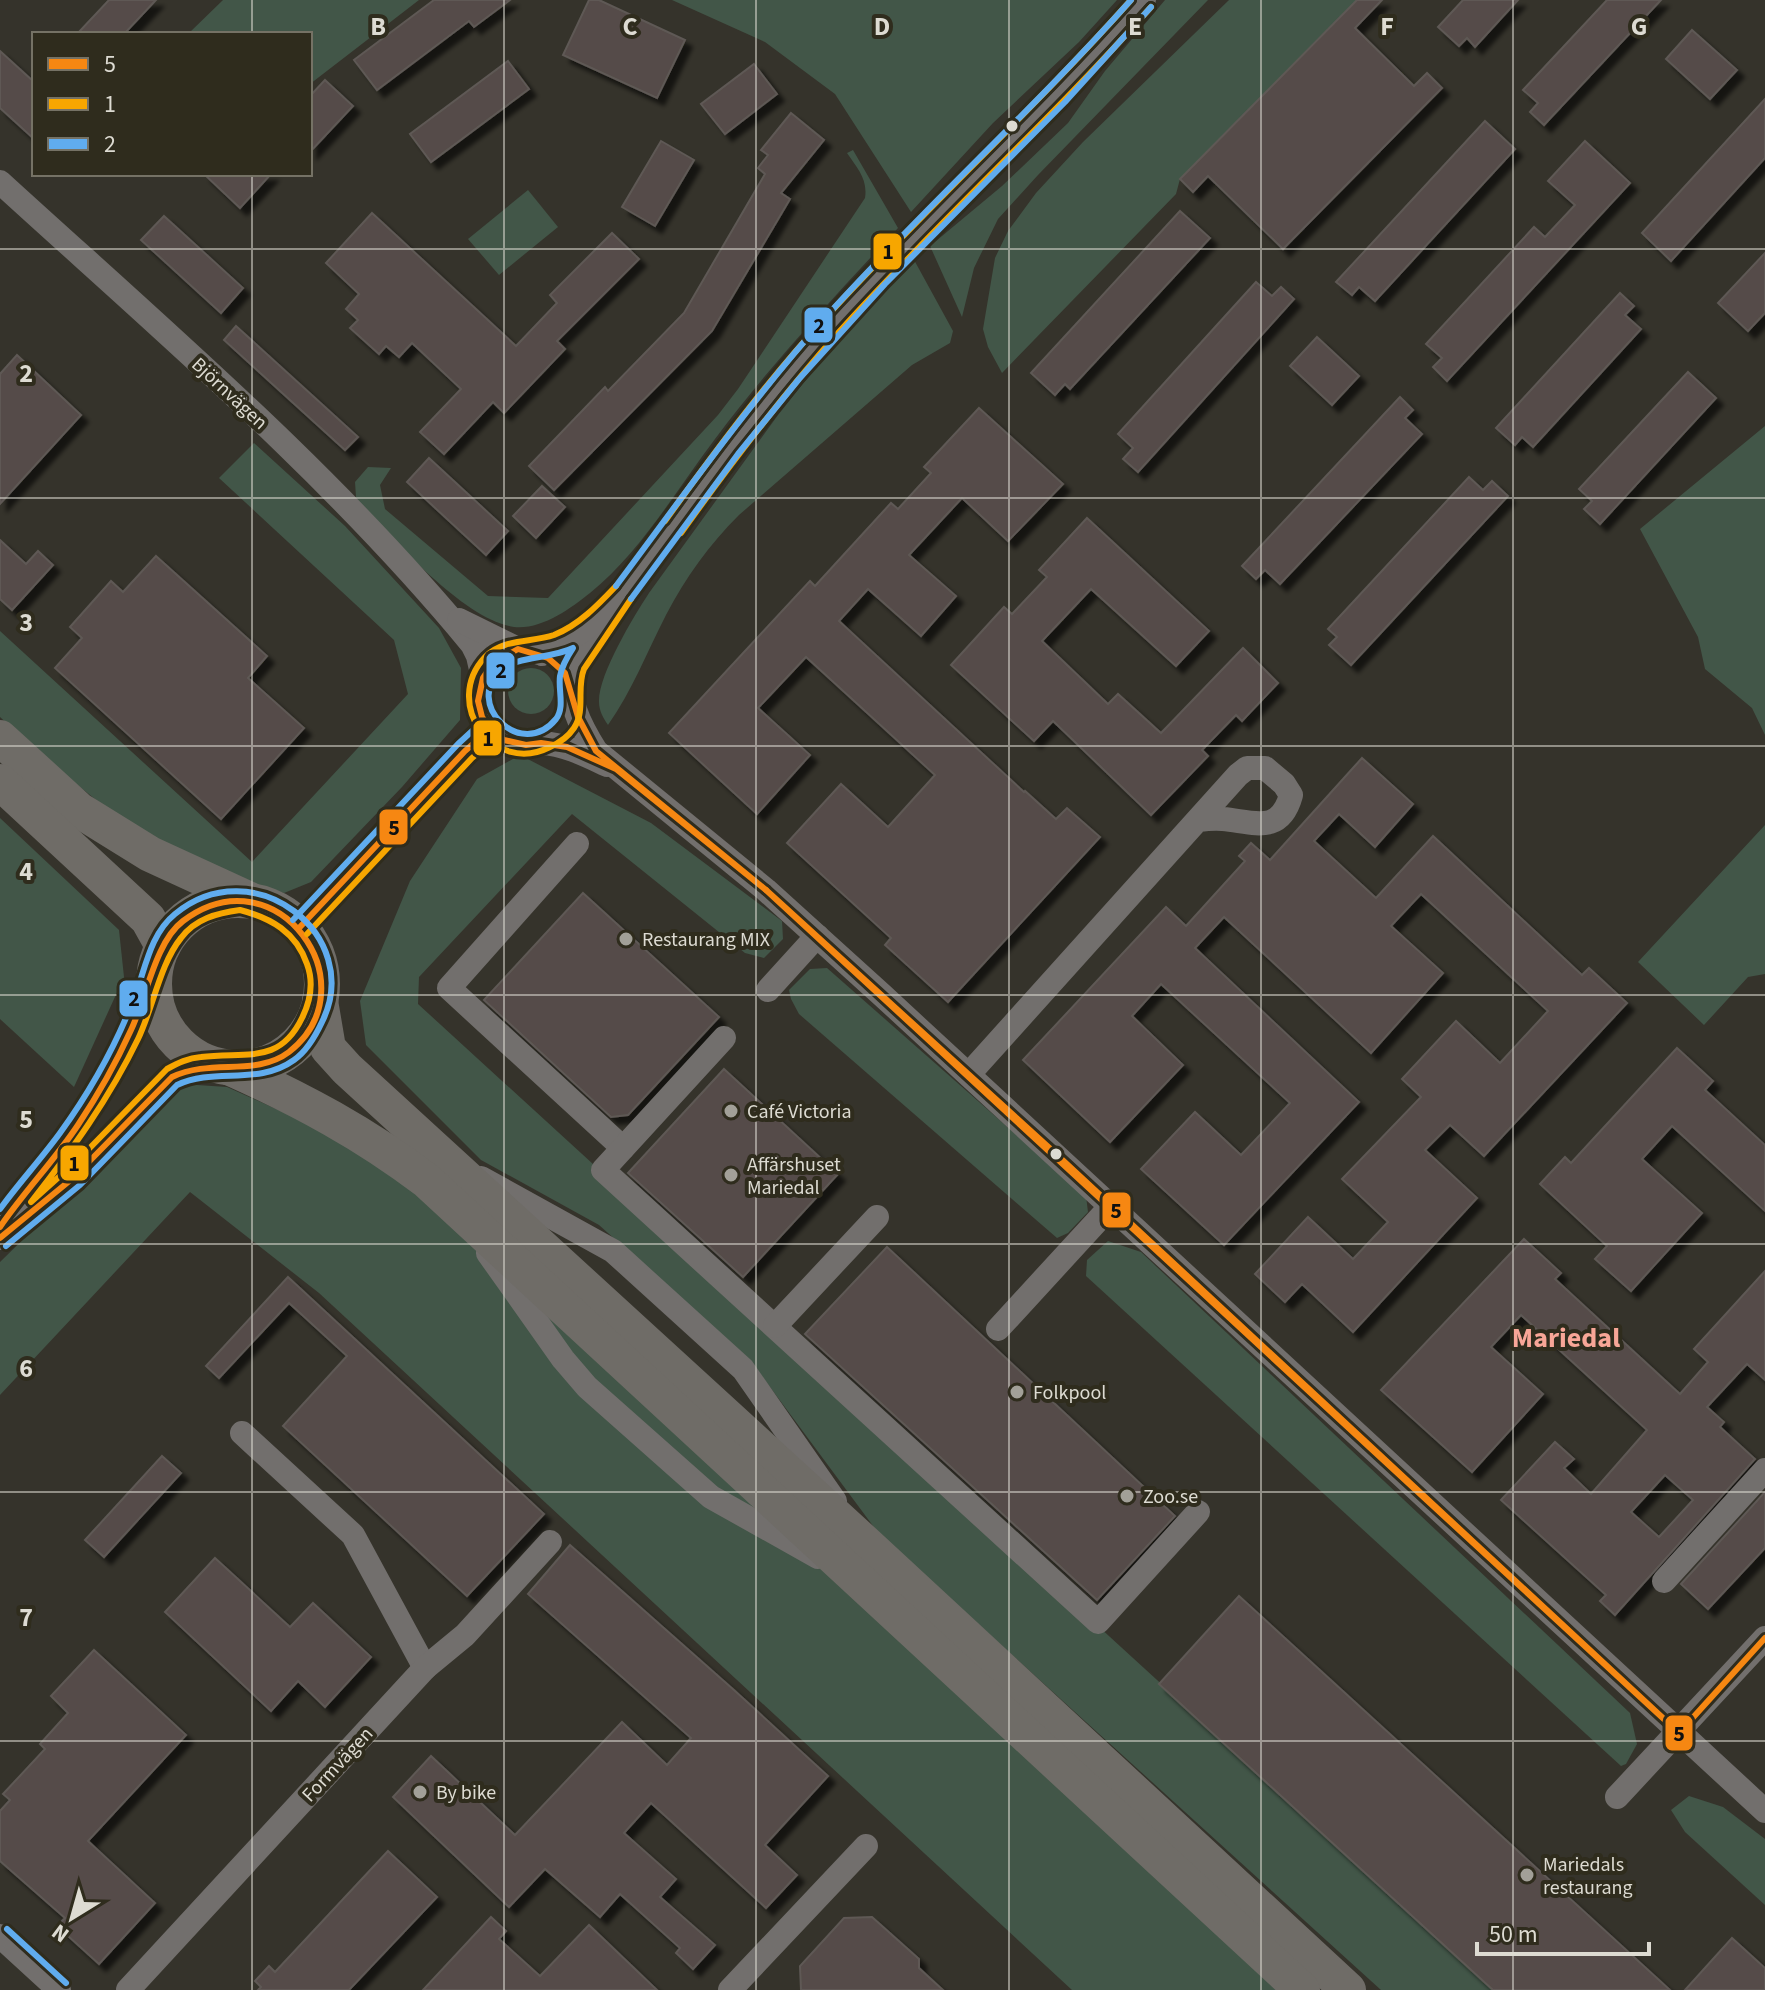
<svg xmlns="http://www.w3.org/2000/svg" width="1765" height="1990" viewBox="0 0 1765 1990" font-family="'Source Sans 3',sans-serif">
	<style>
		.green { fill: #425648 }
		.building { fill: #554c48; stroke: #5e5955; stroke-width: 2; fill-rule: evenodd; filter: url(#shadow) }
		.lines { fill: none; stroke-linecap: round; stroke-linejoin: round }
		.minor { stroke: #726f6d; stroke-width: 24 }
		.highway { stroke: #6f6c67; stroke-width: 36 }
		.bus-1-casing { stroke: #2f2c1d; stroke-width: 12 }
		.bus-2-casing { stroke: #2f2c1d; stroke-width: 12 }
		.bus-3-casing { stroke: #2f2c1d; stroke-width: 12 }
		.bus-1 { stroke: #f68712; stroke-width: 6 }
		.bus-2 { stroke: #f7a600; stroke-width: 6 }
		.bus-3 { stroke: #60acee; stroke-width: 6 }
		.grid { fill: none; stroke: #dddbd2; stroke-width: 2; stroke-opacity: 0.55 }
		.bus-dot { fill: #dddbd2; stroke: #2f2c1d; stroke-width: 3 }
		.poi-dot { fill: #a2a098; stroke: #2f2c1d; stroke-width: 3 }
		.labels { text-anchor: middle; stroke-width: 8; stroke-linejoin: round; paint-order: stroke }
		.street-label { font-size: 20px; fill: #dddbd2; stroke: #2f2c1d }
		.poi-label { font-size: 20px; fill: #dddbd2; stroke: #2f2c1d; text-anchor: start }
		.district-label { font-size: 28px; font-weight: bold; fill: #f8a697; stroke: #2f2c1d }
		.grid-label { font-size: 26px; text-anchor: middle; font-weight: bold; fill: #dddbd2; stroke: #2f2c1d; stroke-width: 8; stroke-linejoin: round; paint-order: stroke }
		.line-badge { stroke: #2f2c1d; stroke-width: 3 }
		.pale-badge-label { font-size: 22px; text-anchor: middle; font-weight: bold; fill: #111 }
	</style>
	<defs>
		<filter id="shadow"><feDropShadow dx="7" dy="7" stdDeviation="2" flood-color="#0009"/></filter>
	</defs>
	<rect width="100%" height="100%" fill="#35332b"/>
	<g class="green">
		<path d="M 223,0 L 419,0 L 310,84 L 310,34 L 188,34 Z"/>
		<path d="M 672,0 L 1117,0 L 1079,42 L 993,123 L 911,212 L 835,94 L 765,42 Z"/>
		<path d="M 1165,0 L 1208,0 L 1038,175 L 998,219 L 974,268 L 962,317 L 930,246 L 1002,186 L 1068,123 L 1105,71 Z"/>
		<path d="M 1229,0 L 1357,0 L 1180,179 L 1176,194 L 1002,373 L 988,347 L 983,329 L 995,258 L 1008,231 L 1036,193 L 1083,142 Z"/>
		<path d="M 853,150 L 898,228 C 835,296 771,364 715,439 C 677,489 640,553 590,593 C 570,609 541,630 514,627 C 465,620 398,543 362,509 L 356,497 L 355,482 L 368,467 L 391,468 L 380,485 L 385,509 L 488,596 L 548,598 L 718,415 L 738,389 L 865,198 C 868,179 857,168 847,153 Z"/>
		<path d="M 528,190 L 558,227 L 499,275 L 468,239 Z"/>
		<path d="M 913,258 L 953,331 L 950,343 L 912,365 L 739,515 C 709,545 686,577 666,615 C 647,652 632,691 608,725 C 603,718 599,710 599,702 C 598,675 634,616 649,593 L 778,415 L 824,357 Z"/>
		<path d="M 1765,426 L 1765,735 L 1752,708 L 1705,669 L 1698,637 L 1640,529 Z"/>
		<path d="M 254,443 L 345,526 L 439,628 L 461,668 L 460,720 L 402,787 L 311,882 L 284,893 L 208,868 L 131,828 L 44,758 L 0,717 L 0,631 L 252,862 L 408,694 L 394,640 L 219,478 Z"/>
		<circle cx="531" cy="691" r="23"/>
		<path d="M 520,755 L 651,823 L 782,921 L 783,939 L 764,958 L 745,953 L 572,814 L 419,977 L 418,1004 L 1496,1990 L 1381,1990 L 879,1534 L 750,1360 L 599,1225 L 481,1160 L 366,1045 L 360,1001 L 410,881 L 477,779 Z"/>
		<path d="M 0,818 L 119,930 L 124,977 L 74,1087 L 0,1019 Z"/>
		<path d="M 1765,825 L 1765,974 L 1748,977 L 1704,1025 L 1638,962 Z"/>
		<path d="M 827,968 L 1086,1196 L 1088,1212 L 1068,1233 L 1057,1238 L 799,1014 L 791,999 L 789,990 L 810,969 Z"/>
		<path d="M 182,1084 L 227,1087 L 332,1134 L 425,1196 L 1281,1990 L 1072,1990 L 319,1293 L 190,1192 L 0,1395 L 0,1262 Z"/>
		<path d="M 1108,1241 L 1141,1252 L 1630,1713 L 1637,1744 L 1626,1764 L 1621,1766 L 1086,1276 L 1087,1260 Z"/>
		<path d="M 1689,1796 L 1723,1807 L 1765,1839 L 1765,1905 L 1685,1832 L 1671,1810 Z"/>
	</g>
	<g class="building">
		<path d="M 109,0 L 156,0 L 124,34 L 77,34 Z"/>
		<path d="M 434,0 L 510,0 L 474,27 L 469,21 L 377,90 L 354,60 Z"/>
		<path d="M 589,0 L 599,0 L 685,40 L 657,98 L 563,55 Z"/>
		<path d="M 1357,0 L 1382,0 L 1355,28 L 1414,86 L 1427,73 L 1442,88 L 1283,249 L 1208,176 L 1193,192 L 1180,179 Z"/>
		<path d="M 1463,0 L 1518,0 L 1475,47 L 1467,38 L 1459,46 L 1438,27 Z"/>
		<path d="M 1607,0 L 1661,0 L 1544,125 L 1530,112 L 1538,103 L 1523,90 Z"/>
		<path d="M 1692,30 L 1737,70 L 1710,99 L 1666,59 Z"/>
		<path d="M 0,51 L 34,82 L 34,139 L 0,108 Z"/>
		<path d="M 508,61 L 529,89 L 431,162 L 410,134 Z"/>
		<path d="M 754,64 L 777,94 L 725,134 L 701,104 Z"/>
		<path d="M 325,80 L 353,106 L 310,152 L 310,96 Z"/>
		<path d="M 1765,99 L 1765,158 L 1671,261 L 1642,233 Z"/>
		<path d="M 791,113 L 824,140 L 781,193 L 790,199 L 712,331 L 554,490 L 529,466 L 605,387 L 608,391 L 684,313 L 765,174 L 758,168 L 768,155 L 761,150 Z"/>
		<path d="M 1485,121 L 1515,149 L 1375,301 L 1359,287 L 1352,295 L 1336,282 Z"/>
		<path d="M 661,141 L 694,160 L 655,226 L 622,207 Z"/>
		<path d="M 1585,141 L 1630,183 L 1447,381 L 1433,367 L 1442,358 L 1426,344 L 1534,227 L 1545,237 L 1575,205 L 1548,181 Z"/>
		<path d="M 204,174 L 271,174 L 240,208 Z"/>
		<path d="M 1180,211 L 1210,238 L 1070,389 L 1065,384 L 1055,395 L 1031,373 Z"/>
		<path d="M 372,213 L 516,346 L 557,303 L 550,295 L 612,233 L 639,259 L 557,341 L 565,349 L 504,413 L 493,402 L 444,454 L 420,432 L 461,389 L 412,343 L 399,357 L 386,346 L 379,354 L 350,328 L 358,320 L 346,309 L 359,294 L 326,263 Z"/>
		<path d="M 164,216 L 243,288 L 221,313 L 141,240 Z"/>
		<path d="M 1765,253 L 1765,313 L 1748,331 L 1718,303 Z"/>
		<path d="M 1256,282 L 1272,296 L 1281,287 L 1294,299 L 1138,472 L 1123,459 L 1133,448 L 1118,434 Z"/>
		<path d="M 1620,293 L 1634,306 L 1625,315 L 1641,329 L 1533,447 L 1522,437 L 1515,445 L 1496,428 Z"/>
		<path d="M 236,326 L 358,437 L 345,450 L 224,340 Z"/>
		<path d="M 1317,337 L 1359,376 L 1332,405 L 1290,366 Z"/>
		<path d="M 17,355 L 81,415 L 0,504 L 0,374 Z"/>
		<path d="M 1688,372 L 1716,398 L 1600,524 L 1584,509 L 1592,501 L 1579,489 Z"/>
		<path d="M 1400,397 L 1413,410 L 1405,418 L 1422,434 L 1280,584 L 1265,570 L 1256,579 L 1242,566 Z"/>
		<path d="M 979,408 L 1063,484 L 1008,541 L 962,498 L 909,555 L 956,596 L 921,636 L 868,589 L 839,621 L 1024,792 L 1025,791 L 1056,819 L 1067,808 L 1100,837 L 948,1002 L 885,945 L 891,938 L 787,843 L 841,784 L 888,827 L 935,775 L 806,657 L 758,708 L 810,755 L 757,814 L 669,733 L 810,581 L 815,586 L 891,503 L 898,509 L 931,473 L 924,467 Z"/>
		<path d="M 429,458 L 508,531 L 486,555 L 407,482 Z"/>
		<path d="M 1469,477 L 1483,490 L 1492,481 L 1508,496 L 1351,665 L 1329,645 L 1337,637 L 1328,629 Z"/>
		<path d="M 542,486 L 565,507 L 536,538 L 513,516 Z"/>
		<path d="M 1087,518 L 1209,631 L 1176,666 L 1091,589 L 1042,641 L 1108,704 L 1118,694 L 1161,733 L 1243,648 L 1278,683 L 1242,721 L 1236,715 L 1202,750 L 1208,756 L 1151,815 L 1053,721 L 1034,741 L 951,665 L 1004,607 L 1012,614 L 1047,577 L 1039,570 Z"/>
		<path d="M 0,540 L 26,564 L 38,551 L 53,565 L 12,610 L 0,599 Z"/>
		<path d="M 156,556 L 267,656 L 248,678 L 304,728 L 221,819 L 55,668 L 82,638 L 70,627 L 111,581 L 123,592 Z"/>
		<path d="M 1362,758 L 1413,804 L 1375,847 L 1339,814 L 1314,841 L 1376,898 L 1433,836 L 1582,975 L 1589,968 L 1627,1003 L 1484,1156 L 1450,1125 L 1425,1150 L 1477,1198 L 1353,1332 L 1302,1284 L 1285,1302 L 1255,1274 L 1308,1217 L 1353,1259 L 1388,1222 L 1342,1179 L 1421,1097 L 1402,1079 L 1456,1021 L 1500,1063 L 1548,1011 L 1421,894 L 1391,926 L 1443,973 L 1371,1053 L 1224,917 L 1195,948 L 1359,1102 L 1224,1245 L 1141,1169 L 1195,1112 L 1241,1155 L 1290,1103 L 1161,984 L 1132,1016 L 1183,1065 L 1110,1142 L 1023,1060 L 1166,907 L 1186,926 L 1245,861 L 1239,856 L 1251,843 L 1270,860 Z"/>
		<path d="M 583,893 L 719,1017 L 628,1115 L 611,1117 L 484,1000 Z"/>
		<path d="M 1677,1048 L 1713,1081 L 1705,1090 L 1765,1145 L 1765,1211 L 1672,1126 L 1642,1159 L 1702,1213 L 1631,1291 L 1595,1259 L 1607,1246 L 1540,1184 L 1565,1157 L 1571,1163 Z"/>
		<path d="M 724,1069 L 838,1174 L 743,1277 L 628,1173 Z"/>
		<path d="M 1524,1239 L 1561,1273 L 1555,1279 L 1680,1394 L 1708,1362 L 1694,1349 L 1765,1271 L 1765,1380 L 1747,1364 L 1707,1407 L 1724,1422 L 1720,1427 L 1755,1459 L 1615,1615 L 1600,1601 L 1606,1595 L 1501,1500 L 1555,1442 L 1574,1459 L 1564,1468 L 1591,1494 L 1647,1430 L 1521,1315 L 1491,1347 L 1543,1394 L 1472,1472 L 1381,1390 ZM 1665,1475 L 1693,1500 L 1659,1537 L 1631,1512 Z"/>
		<path d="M 887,1247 L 1175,1516 L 1097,1600 L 805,1334 Z"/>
		<path d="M 288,1277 L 544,1514 L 467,1596 L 283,1426 L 347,1356 L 289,1303 L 219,1378 L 206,1366 Z"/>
		<path d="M 162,1456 L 181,1473 L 104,1557 L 85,1540 Z"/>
		<path d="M 1765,1492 L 1765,1548 L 1708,1609 L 1681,1584 Z"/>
		<path d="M 570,1545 L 734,1690 L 828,1776 L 765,1845 L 797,1875 L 766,1908 L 651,1803 L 624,1833 L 676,1879 L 660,1897 L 715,1945 L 693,1969 L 676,1953 L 680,1948 L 620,1894 L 600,1917 L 545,1869 L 509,1907 L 393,1797 L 431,1756 L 515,1835 L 622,1722 L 667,1765 L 691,1738 L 528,1594 Z"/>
		<path d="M 215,1558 L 290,1627 L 313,1603 L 371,1657 L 325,1707 L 298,1681 L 271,1711 L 165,1612 Z"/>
		<path d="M 1239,1596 L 1670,1990 L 1493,1990 L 1159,1684 Z"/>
		<path d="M 94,1650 L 186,1735 L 88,1841 L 155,1903 L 99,1964 L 57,1926 L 65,1918 L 0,1861 L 0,1811 L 10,1800 L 3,1794 L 45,1749 L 40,1744 L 68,1713 L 51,1696 Z"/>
		<path d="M 388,1851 L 437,1897 L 349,1990 L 258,1990 L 261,1987 L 255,1981 L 269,1966 L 275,1972 Z"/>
		<path d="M 491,1917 L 506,1931 L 499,1939 L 540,1976 L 589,1925 L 657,1990 L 423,1990 Z"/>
		<path d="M 872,1917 L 919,1959 L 919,1968 L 943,1990 L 801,1990 L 800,1966 L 844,1918 Z"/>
		<path d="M 1732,1938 L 1765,1968 L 1765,1990 L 1685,1990 Z"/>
	</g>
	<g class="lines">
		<g class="minor">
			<path d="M 0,182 C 162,330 332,474 472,644 L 478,656 L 483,678"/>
			<path d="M 617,601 C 574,664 550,678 596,751 L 766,890 L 882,995 L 1765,1811"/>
			<path d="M 459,620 L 518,649"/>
			<path d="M 527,650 C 537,649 548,648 557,645 C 618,622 689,504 728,451 C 850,286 1012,156 1144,0"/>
			<path d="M 542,654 C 536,652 525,648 518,649 C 514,650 511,654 507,656 C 474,674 466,722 505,740 C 517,746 529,742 541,743 C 564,744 586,755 607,765"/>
			<path d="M 577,844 L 449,988 L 623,1148"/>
			<path d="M 300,927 L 465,751 L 490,729"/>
			<path d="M 768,990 L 817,936"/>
			<path d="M 724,1038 L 603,1170 L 1098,1622 L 1198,1512"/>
			<path d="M 969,1074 L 1238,775 L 1247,768 L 1265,768 L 1284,784 L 1291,795 C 1280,835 1254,822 1223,819 C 1215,818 1206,819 1198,820"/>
			<path d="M 481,1178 L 613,1251 L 743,1369 L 835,1501"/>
			<path d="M 0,1227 C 26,1187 60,1153 86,1113 C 117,1066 139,1014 157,961"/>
			<path d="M 0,1238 L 30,1216 L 101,1151 L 172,1077 L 190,1069 L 219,1066"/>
			<path d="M 488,1253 L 563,1359 L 587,1387 L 711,1497 L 818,1557"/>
			<path d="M 775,1326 L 877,1217"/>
			<path d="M 998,1329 L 1111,1206"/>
			<path d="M 242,1433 L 353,1535 L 425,1668"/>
			<path d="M 1664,1581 L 1765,1470"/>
			<path d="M 1617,1797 L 1765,1638"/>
			<path d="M 0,1936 L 59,1990"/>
			<path d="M 128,1990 L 425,1668 L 465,1635 L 550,1542"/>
			<path d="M 730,1990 L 866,1846"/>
		</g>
		<g class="highway">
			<path d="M 0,738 L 79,810 L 150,854 L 250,900"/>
			<path d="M 0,782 L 148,919 L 163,946"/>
			<circle cx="238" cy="984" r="84"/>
			<path d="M 320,1001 L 328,1048 L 347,1069 L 864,1542 L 1348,1990"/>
			<path d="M 231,1068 C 302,1100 364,1133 427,1181 L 1302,1990"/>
		</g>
		<g class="bus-1-casing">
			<g id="bus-1">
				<path d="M 518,649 L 548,658 L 565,673 L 578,717 L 596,751 L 766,890 L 616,769 L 567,747 L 541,743 L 526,745 L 504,740 L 490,729 L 482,717 L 478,701 L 483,678 L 493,663 Z"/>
				<path d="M 766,890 L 1056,1154 L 1679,1733 Z"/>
				<path d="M 300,927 L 465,751 L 490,729"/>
				<path d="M 0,1227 C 24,1192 54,1161 78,1125 C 98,1095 116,1063 131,1030 C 146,999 155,942 183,921 C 277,850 373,986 289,1052 C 256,1077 212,1058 172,1077 L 73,1178 L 0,1238"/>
				<path d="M 1679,1733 L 1765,1638"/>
			</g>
		</g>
		<g class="bus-2-casing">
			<g id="bus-2">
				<path d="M 665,521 C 716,450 768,380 827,316 C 926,208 1034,109 1131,0"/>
				<path d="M 681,533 C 731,463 782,396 839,332 C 940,220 1052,119 1151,7"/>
				<path d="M 616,586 C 598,605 579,625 554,635 C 531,643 503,638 485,657 C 442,703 493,776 550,747 C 559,743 568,737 574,728 C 586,710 576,689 584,669 L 631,599"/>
				<path d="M 240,910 C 271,918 296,932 307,964 C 314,983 311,1000 302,1018 C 279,1066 244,1051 201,1057 C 188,1058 178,1063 167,1069 L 80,1158 L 31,1202 C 72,1150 109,1099 138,1039 C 153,1008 160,964 181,938 C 195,919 217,913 240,910 Z"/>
				<path d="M 307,934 L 472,758 L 497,737"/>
			</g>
		</g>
		<g class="bus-3-casing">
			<g id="bus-3">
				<path d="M 616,586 C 684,495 749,403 824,319 C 923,209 1033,110 1131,0"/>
				<path d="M 631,599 L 738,454 L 799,379 L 885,284 L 1065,102 L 1151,7"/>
				<path d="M 573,648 C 567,657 562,666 560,676 C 558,690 565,707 556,719 C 521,762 462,702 502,669 C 516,657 553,658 573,648 Z"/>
				<path d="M 293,920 L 458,744 L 483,721"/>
				<path d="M 0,1209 C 19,1183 41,1159 60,1133 C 89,1093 115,1047 133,1001 C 145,972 149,935 175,914 C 253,849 365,935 322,1022 C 315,1037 307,1051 294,1060 C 258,1086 215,1067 177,1085 L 80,1185 L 6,1246"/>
				<path d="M 7,1929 L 66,1983"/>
			</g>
		</g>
		<use href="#bus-1" class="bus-1"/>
		<use href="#bus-2" class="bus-2"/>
		<use href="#bus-3" class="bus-3"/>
	</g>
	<path class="grid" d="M 252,0 L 252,34M 504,0 L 504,1990M 756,0 L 756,1990M 1009,0 L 1009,1990M 1261,0 L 1261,1990M 1513,0 L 1513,1990M 252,174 L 252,1990M 0,249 L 1765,249M 0,498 L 1765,498M 0,746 L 1765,746M 0,995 L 1765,995M 0,1244 L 1765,1244M 0,1492 L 1765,1492M 0,1741 L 1765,1741"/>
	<g class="bus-dot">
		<circle cx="1012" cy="126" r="7"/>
		<circle cx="1056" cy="1154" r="7"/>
	</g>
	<g class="poi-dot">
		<circle cx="626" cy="939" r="8"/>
		<circle cx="731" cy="1111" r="8"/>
		<circle cx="731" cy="1175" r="8"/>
		<circle cx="1017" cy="1392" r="8"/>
		<circle cx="1127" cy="1496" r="8"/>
		<circle cx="420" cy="1792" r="8"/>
		<circle cx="1527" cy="1875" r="8"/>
	</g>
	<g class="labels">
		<g class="street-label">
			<text transform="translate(230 393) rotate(43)" y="7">Björnvägen</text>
			<text transform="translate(337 1764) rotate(-47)" y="7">Formvägen</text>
		</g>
		<g class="poi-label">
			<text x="642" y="946">Restaurang MIX</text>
			<text x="747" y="1118">Café Victoria</text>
			<text x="747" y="1171">Affärshuset<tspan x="747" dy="23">Mariedal</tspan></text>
			<text x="1033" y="1399">Folkpool</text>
			<text x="1143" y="1503">Zoo.se</text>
			<text x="436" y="1799">By bike</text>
			<text x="1543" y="1871">Mariedals<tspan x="1543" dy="23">restaurang</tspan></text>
		</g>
		<g class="district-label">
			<text x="1566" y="1347">Mariedal</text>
		</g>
	</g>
	<g class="grid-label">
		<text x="378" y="35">B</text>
		<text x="630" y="35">C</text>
		<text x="882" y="35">D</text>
		<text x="1135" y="35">E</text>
		<text x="1387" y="35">F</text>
		<text x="1639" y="35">G</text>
		<text x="26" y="382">2</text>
		<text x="26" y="631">3</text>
		<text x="26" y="880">4</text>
		<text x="26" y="1128">5</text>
		<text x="26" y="1377">6</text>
		<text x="26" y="1626">7</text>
	</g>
	<g class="line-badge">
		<rect x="872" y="232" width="31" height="39" rx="8" fill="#f7a600"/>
		<rect x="803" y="306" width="31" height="38" rx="8" fill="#60acee"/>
		<rect x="485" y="651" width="31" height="39" rx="8" fill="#60acee"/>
		<rect x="472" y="719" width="31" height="38" rx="8" fill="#f7a600"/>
		<rect x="378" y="808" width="31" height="38" rx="8" fill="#f68712"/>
		<rect x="118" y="979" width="31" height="39" rx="8" fill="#60acee"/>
		<rect x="59" y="1144" width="31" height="38" rx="8" fill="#f7a600"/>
		<rect x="1101" y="1191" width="31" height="38" rx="8" fill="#f68712"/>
		<rect x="1664" y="1714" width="30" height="38" rx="8" fill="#f68712"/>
	</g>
	<g class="pale-badge-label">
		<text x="888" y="259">1</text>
		<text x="819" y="333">2</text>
		<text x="501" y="678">2</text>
		<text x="488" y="746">1</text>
		<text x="394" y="835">5</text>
		<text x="134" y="1006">2</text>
		<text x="74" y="1171">1</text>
		<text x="1116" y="1218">5</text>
		<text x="1679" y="1741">5</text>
	</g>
	<rect x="32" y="32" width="280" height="144" fill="#2f2c1d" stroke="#757265" stroke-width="2"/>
	<rect x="48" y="58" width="40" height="12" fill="#f68712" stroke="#757265" stroke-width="2"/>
	<text x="104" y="72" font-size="24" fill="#dddbd2">5</text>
	<rect x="48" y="98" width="40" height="12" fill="#f7a600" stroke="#757265" stroke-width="2"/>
	<text x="104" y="112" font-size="24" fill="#dddbd2">1</text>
	<rect x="48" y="138" width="40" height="12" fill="#60acee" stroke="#757265" stroke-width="2"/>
	<text x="104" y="152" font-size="24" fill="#dddbd2">2</text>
	<g transform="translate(72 1918) rotate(217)" stroke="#2f2c1d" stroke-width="6" paint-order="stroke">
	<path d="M0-6L14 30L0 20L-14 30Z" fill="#dddbd2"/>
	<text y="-12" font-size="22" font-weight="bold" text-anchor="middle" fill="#dddbd2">N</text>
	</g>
	<path d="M1477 1942v12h172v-12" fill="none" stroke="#dddbd2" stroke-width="4"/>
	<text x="1489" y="1942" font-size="24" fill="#dddbd2" stroke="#2f2c1d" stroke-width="6" paint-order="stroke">50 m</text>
</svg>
